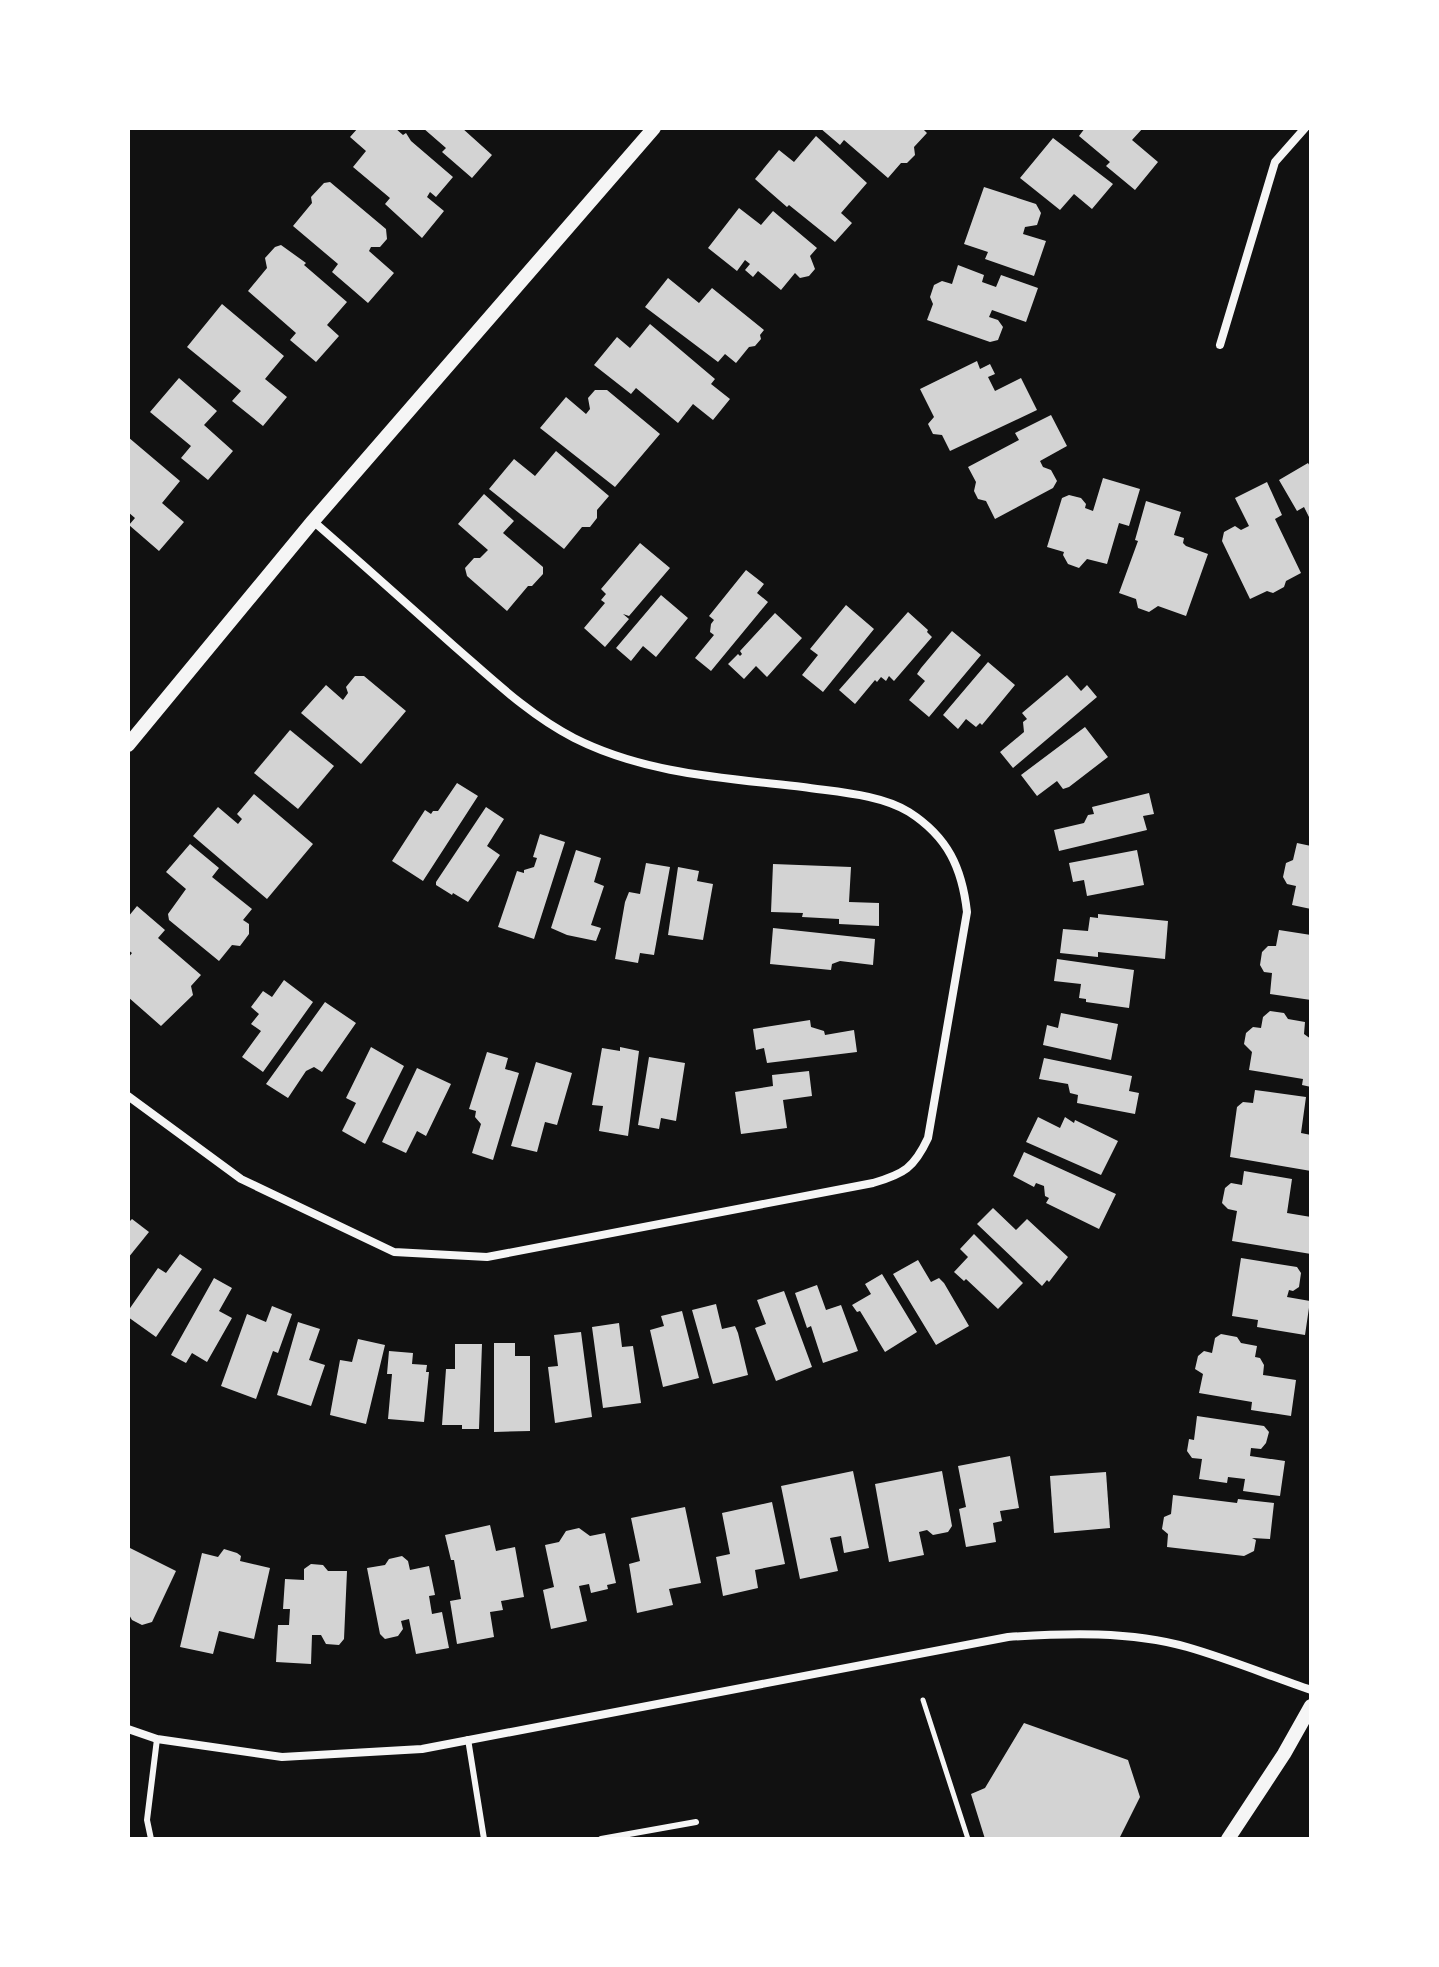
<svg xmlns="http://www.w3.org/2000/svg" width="1439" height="1967" viewBox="0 0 1439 1967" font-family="'DejaVu Sans',sans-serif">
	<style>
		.building { fill: #d3d3d3 }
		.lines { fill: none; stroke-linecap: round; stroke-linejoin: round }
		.path { stroke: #f5f5f5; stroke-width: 5 }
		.service { stroke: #f5f5f5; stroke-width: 6 }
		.minor { stroke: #f5f5f5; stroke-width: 8 }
		.tertiary { stroke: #f5f5f5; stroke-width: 14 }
	</style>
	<rect width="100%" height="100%" fill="#111"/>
	<g class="building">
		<path d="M 358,128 L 395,128 L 403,135 L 406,133 L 411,141 L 453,177 L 436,197 L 430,192 L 427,197 L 444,211 L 422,238 L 385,204 L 390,198 L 353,167 L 366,151 L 350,137 Z"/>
		<path d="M 423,128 L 462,128 L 492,155 L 472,178 L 442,152 L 446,148 Z"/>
		<path d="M 820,128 L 922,128 L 927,133 L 914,147 L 915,155 L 907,163 L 901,163 L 888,178 L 844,140 L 840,145 Z"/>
		<path d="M 1085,128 L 1143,128 L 1132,140 L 1158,162 L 1135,190 L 1106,166 L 1110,162 L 1079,136 Z"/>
		<path d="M 816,136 L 867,183 L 841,213 L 852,223 L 835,242 L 789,205 L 787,207 L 755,179 L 779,150 L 794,162 Z"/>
		<path d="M 1053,138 L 1113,184 L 1092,209 L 1074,194 L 1060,210 L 1020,178 Z"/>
		<path d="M 330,182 L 386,229 L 387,239 L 380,247 L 371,247 L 369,251 L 394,273 L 368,303 L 332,272 L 338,264 L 293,226 L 312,203 L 311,197 L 324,183 Z"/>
		<path d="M 984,187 L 1036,204 L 1041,213 L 1037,225 L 1025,227 L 1023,234 L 1046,241 L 1034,276 L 985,259 L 988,252 L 964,244 Z"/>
		<path d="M 739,208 L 761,225 L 773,211 L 817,248 L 810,256 L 815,269 L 809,276 L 800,278 L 795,273 L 781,290 L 758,271 L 753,277 L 745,270 L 750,264 L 745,260 L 737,271 L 708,248 Z"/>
		<path d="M 281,245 L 306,263 L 304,265 L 347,302 L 327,325 L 339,336 L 316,362 L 290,340 L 296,333 L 248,291 L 267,268 L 265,258 L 275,247 Z"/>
		<path d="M 958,265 L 984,275 L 982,282 L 996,287 L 1001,275 L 1038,288 L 1026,322 L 992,310 L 989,317 L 998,320 L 1003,327 L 998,340 L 990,342 L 927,320 L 933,304 L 930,297 L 934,285 L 942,281 L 952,284 Z"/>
		<path d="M 668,278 L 699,303 L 712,288 L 764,330 L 760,335 L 761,339 L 755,346 L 749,347 L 736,363 L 725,354 L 718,362 L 645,307 Z"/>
		<path d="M 222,304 L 284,356 L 265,379 L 287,397 L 263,426 L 232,401 L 241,391 L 187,347 Z"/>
		<path d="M 650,324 L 715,379 L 711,384 L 730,399 L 713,420 L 693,404 L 678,423 L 636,388 L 631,394 L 594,365 L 617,337 L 630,348 Z"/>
		<path d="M 977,361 L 980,369 L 990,364 L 995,374 L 988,377 L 995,391 L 1021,378 L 1037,410 L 950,451 L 942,435 L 933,434 L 928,424 L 934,417 L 920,389 Z"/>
		<path d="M 179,378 L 217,411 L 204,425 L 233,451 L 208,480 L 181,458 L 191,446 L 150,412 Z"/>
		<path d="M 595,390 L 607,390 L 660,434 L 615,487 L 540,428 L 566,397 L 586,414 L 590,409 L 588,398 Z"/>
		<path d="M 1051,415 L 1067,446 L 1040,461 L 1043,467 L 1051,470 L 1057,481 L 1053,488 L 995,519 L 986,501 L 978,499 L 974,491 L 976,482 L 968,467 L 1019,440 L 1015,433 Z"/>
		<path d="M 128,437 L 180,481 L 162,503 L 184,522 L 159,551 L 129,525 L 135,518 L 128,512 Z"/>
		<path d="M 556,451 L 609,496 L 597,510 L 597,518 L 590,527 L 582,527 L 564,549 L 489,489 L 514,459 L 535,476 Z"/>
		<path d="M 1308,463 L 1311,468 L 1311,521 L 1304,507 L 1297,511 L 1279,480 Z"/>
		<path d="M 1103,478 L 1140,489 L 1129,526 L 1119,523 L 1107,564 L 1087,559 L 1079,568 L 1068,564 L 1063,555 L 1064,552 L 1047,547 L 1062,498 L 1069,495 L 1081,498 L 1086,504 L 1085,508 L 1093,511 Z"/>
		<path d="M 1267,482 L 1282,515 L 1275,519 L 1301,573 L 1286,581 L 1284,587 L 1273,593 L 1267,591 L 1250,599 L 1222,541 L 1224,532 L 1235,526 L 1241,530 L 1249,526 L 1235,498 Z"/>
		<path d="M 484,494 L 514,521 L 503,533 L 543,567 L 543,574 L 532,586 L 528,586 L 507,611 L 467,576 L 465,568 L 474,558 L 480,558 L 488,550 L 458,524 Z"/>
		<path d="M 1146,501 L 1181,512 L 1174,535 L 1184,538 L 1183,543 L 1186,546 L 1208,554 L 1186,616 L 1158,606 L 1149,612 L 1138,608 L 1136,599 L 1119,593 L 1138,541 L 1135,540 Z"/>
		<path d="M 640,543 L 670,568 L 629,616 L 623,614 L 629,619 L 605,647 L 584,628 L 605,603 L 601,600 L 606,594 L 601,589 Z"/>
		<path d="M 746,570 L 764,584 L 757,593 L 768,602 L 711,671 L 695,658 L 714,635 L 710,632 L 711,624 L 714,620 L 709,616 Z"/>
		<path d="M 661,595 L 688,618 L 656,657 L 643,646 L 631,661 L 616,648 Z"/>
		<path d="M 846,605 L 874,629 L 823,692 L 802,675 L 818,655 L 810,649 Z"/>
		<path d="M 908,612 L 928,630 L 927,632 L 932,637 L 894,681 L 889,676 L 886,681 L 881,677 L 877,682 L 875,680 L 855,704 L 839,690 Z"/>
		<path d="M 775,613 L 802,638 L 767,677 L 756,666 L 744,679 L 728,664 L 738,654 L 740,656 L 742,654 L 740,651 Z"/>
		<path d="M 952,631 L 981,655 L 929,717 L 909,700 L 925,681 L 917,674 L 921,668 Z"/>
		<path d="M 988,662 L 1015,685 L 982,725 L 980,723 L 976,727 L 966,719 L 958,729 L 943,715 Z"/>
		<path d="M 1067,675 L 1081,691 L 1087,685 L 1097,697 L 1013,768 L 1000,752 L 1024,732 L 1023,722 L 1027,719 L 1022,713 Z"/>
		<path d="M 355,676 L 364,676 L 406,711 L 361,764 L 301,713 L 326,685 L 343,700 L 348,693 L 346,687 Z"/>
		<path d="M 1085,727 L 1108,757 L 1069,787 L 1063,789 L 1057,781 L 1037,796 L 1021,775 Z"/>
		<path d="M 290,730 L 334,766 L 298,809 L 254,773 Z"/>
		<path d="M 457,783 L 478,796 L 423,881 L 392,861 L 425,810 L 431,814 L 433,811 L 438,811 Z"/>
		<path d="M 1149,793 L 1154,814 L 1143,816 L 1147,830 L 1059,851 L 1054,830 L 1084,823 L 1088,815 L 1094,814 L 1092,807 Z"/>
		<path d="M 254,794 L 313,844 L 267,899 L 193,836 L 218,807 L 238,824 L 242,819 L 237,814 Z"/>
		<path d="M 486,807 L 504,819 L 487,846 L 500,855 L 468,902 L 453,893 L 452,895 L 436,885 L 436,882 Z"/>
		<path d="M 540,834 L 565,842 L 534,939 L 498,927 L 517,871 L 524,873 L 524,870 L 534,867 L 537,858 L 533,857 Z"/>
		<path d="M 1297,843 L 1311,846 L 1311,909 L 1292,905 L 1296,886 L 1287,884 L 1283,877 L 1286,863 L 1293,860 Z"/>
		<path d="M 190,844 L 219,868 L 212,877 L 252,909 L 243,920 L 249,924 L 249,934 L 240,946 L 232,945 L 219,961 L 169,920 L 168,914 L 186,889 L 166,872 Z"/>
		<path d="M 576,850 L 601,858 L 594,882 L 604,886 L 591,925 L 601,928 L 596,941 L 567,935 L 551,928 Z"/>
		<path d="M 1137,850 L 1144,885 L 1087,896 L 1084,880 L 1073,882 L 1069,863 Z"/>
		<path d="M 646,863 L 670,867 L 654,955 L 640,953 L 638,963 L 615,959 L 625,902 L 629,892 L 640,894 Z"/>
		<path d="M 773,864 L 851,867 L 849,902 L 879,903 L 879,926 L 839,924 L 839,919 L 802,917 L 803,913 L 771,912 Z"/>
		<path d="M 678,867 L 699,871 L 697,881 L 713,884 L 703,940 L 668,935 Z"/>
		<path d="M 137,906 L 165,930 L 158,938 L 201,975 L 191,986 L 193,995 L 161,1026 L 128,997 L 128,958 L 132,953 L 128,950 L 128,917 Z"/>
		<path d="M 1098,914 L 1168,921 L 1165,959 L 1098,952 L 1098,957 L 1060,953 L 1063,929 L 1088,931 L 1090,917 L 1098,918 Z"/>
		<path d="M 773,928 L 875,939 L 873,965 L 840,961 L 832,964 L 831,970 L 770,964 Z"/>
		<path d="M 1279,930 L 1311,935 L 1311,1000 L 1270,994 L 1272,973 L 1264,972 L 1260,965 L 1262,952 L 1268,946 L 1276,946 Z"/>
		<path d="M 1057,959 L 1134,970 L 1129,1008 L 1086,1002 L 1086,999 L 1079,998 L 1081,984 L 1054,981 Z"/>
		<path d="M 284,980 L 313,1002 L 263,1072 L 242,1057 L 261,1031 L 251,1024 L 259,1014 L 251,1007 L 263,991 L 272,997 Z"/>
		<path d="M 325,1002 L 356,1023 L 322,1072 L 314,1067 L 306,1071 L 288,1098 L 266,1084 Z"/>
		<path d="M 1270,1011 L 1284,1013 L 1288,1019 L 1305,1022 L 1304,1034 L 1311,1039 L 1311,1087 L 1302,1085 L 1303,1079 L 1249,1070 L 1252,1052 L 1244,1044 L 1246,1033 L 1253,1027 L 1261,1028 L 1263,1017 Z"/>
		<path d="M 1061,1013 L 1118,1024 L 1111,1060 L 1043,1045 L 1047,1025 L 1058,1028 Z"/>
		<path d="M 810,1020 L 811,1027 L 824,1031 L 825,1035 L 854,1030 L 857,1052 L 767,1063 L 764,1048 L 756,1050 L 753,1029 Z"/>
		<path d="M 371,1047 L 404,1066 L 365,1144 L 342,1131 L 356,1103 L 346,1098 Z"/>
		<path d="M 620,1047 L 639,1051 L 628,1136 L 599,1131 L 603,1106 L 592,1105 L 602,1048 L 620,1051 Z"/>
		<path d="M 487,1052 L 508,1058 L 505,1069 L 519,1073 L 493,1160 L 472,1153 L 481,1124 L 475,1117 L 476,1111 L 469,1109 Z"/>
		<path d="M 649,1057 L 685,1063 L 676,1121 L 661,1118 L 659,1129 L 638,1125 Z"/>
		<path d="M 1044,1058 L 1132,1076 L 1129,1091 L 1139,1093 L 1135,1114 L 1077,1103 L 1078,1095 L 1070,1093 L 1068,1084 L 1039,1079 Z"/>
		<path d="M 536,1062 L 572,1073 L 557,1125 L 545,1122 L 537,1152 L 511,1146 Z"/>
		<path d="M 417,1068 L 451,1084 L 426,1136 L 417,1131 L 406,1153 L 382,1142 Z"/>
		<path d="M 809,1071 L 812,1096 L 783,1100 L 787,1128 L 741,1134 L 735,1092 L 773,1086 L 772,1075 Z"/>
		<path d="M 1255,1090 L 1306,1097 L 1301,1133 L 1311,1135 L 1311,1171 L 1230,1157 L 1237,1107 L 1243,1102 L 1253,1103 Z"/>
		<path d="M 1038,1117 L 1060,1128 L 1065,1117 L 1074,1123 L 1075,1120 L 1118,1141 L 1101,1175 L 1026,1142 Z"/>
		<path d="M 1024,1152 L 1116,1194 L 1099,1229 L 1046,1203 L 1049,1198 L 1045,1196 L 1044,1186 L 1036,1183 L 1034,1187 L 1013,1176 Z"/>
		<path d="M 1244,1171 L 1292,1179 L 1287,1213 L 1311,1217 L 1311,1254 L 1232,1241 L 1237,1211 L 1228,1209 L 1222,1203 L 1225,1188 L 1231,1183 L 1242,1185 Z"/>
		<path d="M 993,1208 L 1016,1230 L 1027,1219 L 1068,1257 L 1049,1282 L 1047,1280 L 1042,1286 L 977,1224 Z"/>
		<path d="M 132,1219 L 149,1232 L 128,1258 L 128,1223 Z"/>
		<path d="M 974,1234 L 1023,1283 L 998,1309 L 966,1279 L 964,1281 L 954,1272 L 968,1257 L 960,1249 Z"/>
		<path d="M 180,1254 L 202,1269 L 156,1337 L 128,1317 L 128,1311 L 158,1268 L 166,1273 Z"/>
		<path d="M 1241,1258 L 1297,1267 L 1301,1273 L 1299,1287 L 1293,1291 L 1289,1290 L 1287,1297 L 1310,1301 L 1305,1335 L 1257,1327 L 1258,1320 L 1232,1316 Z"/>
		<path d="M 918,1260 L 931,1282 L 939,1278 L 944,1283 L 969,1326 L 936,1345 L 893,1274 Z"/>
		<path d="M 882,1274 L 917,1332 L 885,1352 L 860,1311 L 857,1312 L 852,1305 L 871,1294 L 865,1284 Z"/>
		<path d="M 214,1278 L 232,1288 L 219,1311 L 232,1318 L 207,1362 L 192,1353 L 186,1363 L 171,1355 Z"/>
		<path d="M 817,1285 L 826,1310 L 841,1305 L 858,1351 L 823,1363 L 811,1326 L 807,1328 L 795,1293 Z"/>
		<path d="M 784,1291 L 812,1367 L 776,1381 L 755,1328 L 766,1324 L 757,1300 Z"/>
		<path d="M 716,1304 L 722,1329 L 735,1326 L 738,1333 L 748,1375 L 713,1384 L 692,1310 Z"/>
		<path d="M 272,1306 L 292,1314 L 278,1353 L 273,1351 L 256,1399 L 221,1386 L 247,1314 L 266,1322 Z"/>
		<path d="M 682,1311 L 699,1378 L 663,1387 L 650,1330 L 664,1326 L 661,1316 Z"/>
		<path d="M 298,1322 L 320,1329 L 309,1360 L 325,1365 L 311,1406 L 277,1395 Z"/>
		<path d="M 619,1323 L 622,1347 L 633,1346 L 641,1403 L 603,1408 L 592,1327 Z"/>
		<path d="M 581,1332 L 592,1417 L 555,1423 L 548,1367 L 558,1366 L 554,1335 Z"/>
		<path d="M 1221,1334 L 1237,1337 L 1241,1343 L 1257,1346 L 1255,1357 L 1260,1358 L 1264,1365 L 1263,1375 L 1296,1380 L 1291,1416 L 1251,1410 L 1252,1402 L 1199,1393 L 1203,1374 L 1195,1369 L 1198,1356 L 1204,1351 L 1212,1353 L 1215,1338 Z"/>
		<path d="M 358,1339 L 385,1345 L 366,1424 L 330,1415 L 340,1360 L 352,1362 Z"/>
		<path d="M 494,1343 L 515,1343 L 515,1356 L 530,1356 L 530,1431 L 494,1432 Z"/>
		<path d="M 455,1344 L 482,1344 L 479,1429 L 462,1429 L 462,1425 L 442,1425 L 446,1369 L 455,1369 Z"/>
		<path d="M 389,1351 L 413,1353 L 412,1364 L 427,1365 L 426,1372 L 429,1372 L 424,1422 L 388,1419 L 392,1374 L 387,1374 Z"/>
		<path d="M 1197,1416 L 1264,1426 L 1269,1432 L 1266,1443 L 1261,1449 L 1251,1448 L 1250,1456 L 1285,1461 L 1280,1496 L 1243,1491 L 1245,1479 L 1228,1477 L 1227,1483 L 1199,1479 L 1202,1459 L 1192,1458 L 1187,1451 L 1189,1439 L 1194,1440 Z"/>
		<path d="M 1010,1456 L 1019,1508 L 1000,1511 L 1002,1521 L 993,1523 L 996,1542 L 966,1547 L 959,1509 L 966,1507 L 958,1466 Z"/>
		<path d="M 853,1471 L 869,1548 L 844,1553 L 841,1536 L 830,1538 L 838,1571 L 800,1579 L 781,1486 Z"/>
		<path d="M 942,1471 L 952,1526 L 948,1532 L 933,1535 L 927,1530 L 919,1532 L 924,1555 L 889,1562 L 875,1484 Z"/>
		<path d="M 1106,1472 L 1110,1528 L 1054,1533 L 1050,1476 Z"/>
		<path d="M 1173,1495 L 1237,1503 L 1238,1499 L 1274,1503 L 1270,1539 L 1252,1538 L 1256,1540 L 1254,1551 L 1244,1556 L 1167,1547 L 1168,1534 L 1162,1529 L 1164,1517 L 1171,1514 Z"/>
		<path d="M 772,1502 L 785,1564 L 755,1570 L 758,1588 L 723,1596 L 716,1557 L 730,1554 L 722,1513 Z"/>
		<path d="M 685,1507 L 701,1583 L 669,1589 L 673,1605 L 637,1613 L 629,1564 L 640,1561 L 631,1518 Z"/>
		<path d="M 490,1525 L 496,1551 L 515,1547 L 524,1597 L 501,1601 L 503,1610 L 490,1612 L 494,1637 L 457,1644 L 450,1601 L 461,1599 L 454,1560 L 451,1560 L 445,1535 Z"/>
		<path d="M 579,1528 L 590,1536 L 605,1533 L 616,1583 L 607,1585 L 608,1589 L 591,1593 L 589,1584 L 579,1586 L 587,1621 L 551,1629 L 543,1590 L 554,1587 L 545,1545 L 559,1542 L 566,1531 Z"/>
		<path d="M 128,1547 L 176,1571 L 152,1622 L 142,1625 L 132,1620 L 128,1613 Z"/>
		<path d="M 224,1549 L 237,1553 L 241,1556 L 240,1561 L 270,1568 L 254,1639 L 219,1631 L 213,1654 L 180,1647 L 202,1553 L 218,1557 Z"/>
		<path d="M 402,1556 L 408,1561 L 410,1570 L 429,1566 L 435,1595 L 429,1596 L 432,1614 L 442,1612 L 449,1648 L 416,1654 L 409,1619 L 401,1621 L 403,1629 L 398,1636 L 385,1639 L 380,1634 L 367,1568 L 385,1565 L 389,1559 Z"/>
		<path d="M 311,1564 L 323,1565 L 328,1571 L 347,1571 L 344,1639 L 339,1645 L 326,1644 L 321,1635 L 312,1635 L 311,1664 L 276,1662 L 278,1625 L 289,1625 L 290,1609 L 283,1609 L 285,1579 L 304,1580 L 304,1569 Z"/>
		<path d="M 1024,1723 L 1128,1760 L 1140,1797 L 1119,1839 L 985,1839 L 971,1794 L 985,1788 Z"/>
	</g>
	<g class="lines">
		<path class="path" d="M 923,1700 L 968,1839"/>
		<g class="service">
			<path d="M 468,1739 L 484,1839"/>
			<path d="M 151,1839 L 147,1820 L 157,1739"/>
			<path d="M 601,1839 L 696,1822"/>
		</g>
		<g class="minor">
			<path d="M 1220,345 L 1275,162 L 1305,128"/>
			<path d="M 128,1096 L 241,1179 L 394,1252 L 487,1257 L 873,1183 C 904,1174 914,1168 928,1138 L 967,912 C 962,868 948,837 909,812 C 880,794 836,792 803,787 C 725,778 645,774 574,738 C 529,715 491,678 454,646 C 407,604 360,562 313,521"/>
			<path d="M 128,1729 L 157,1739 L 282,1757 L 422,1749 L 1008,1637 C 1067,1633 1130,1631 1187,1647 C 1229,1659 1270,1676 1311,1690"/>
		</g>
		<g class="tertiary">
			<path d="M 128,745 L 313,521 L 654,128"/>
			<path d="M 1228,1839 L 1284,1754 L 1311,1706"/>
		</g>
	</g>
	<rect width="1439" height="1967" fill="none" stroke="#ffffff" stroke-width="260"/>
</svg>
